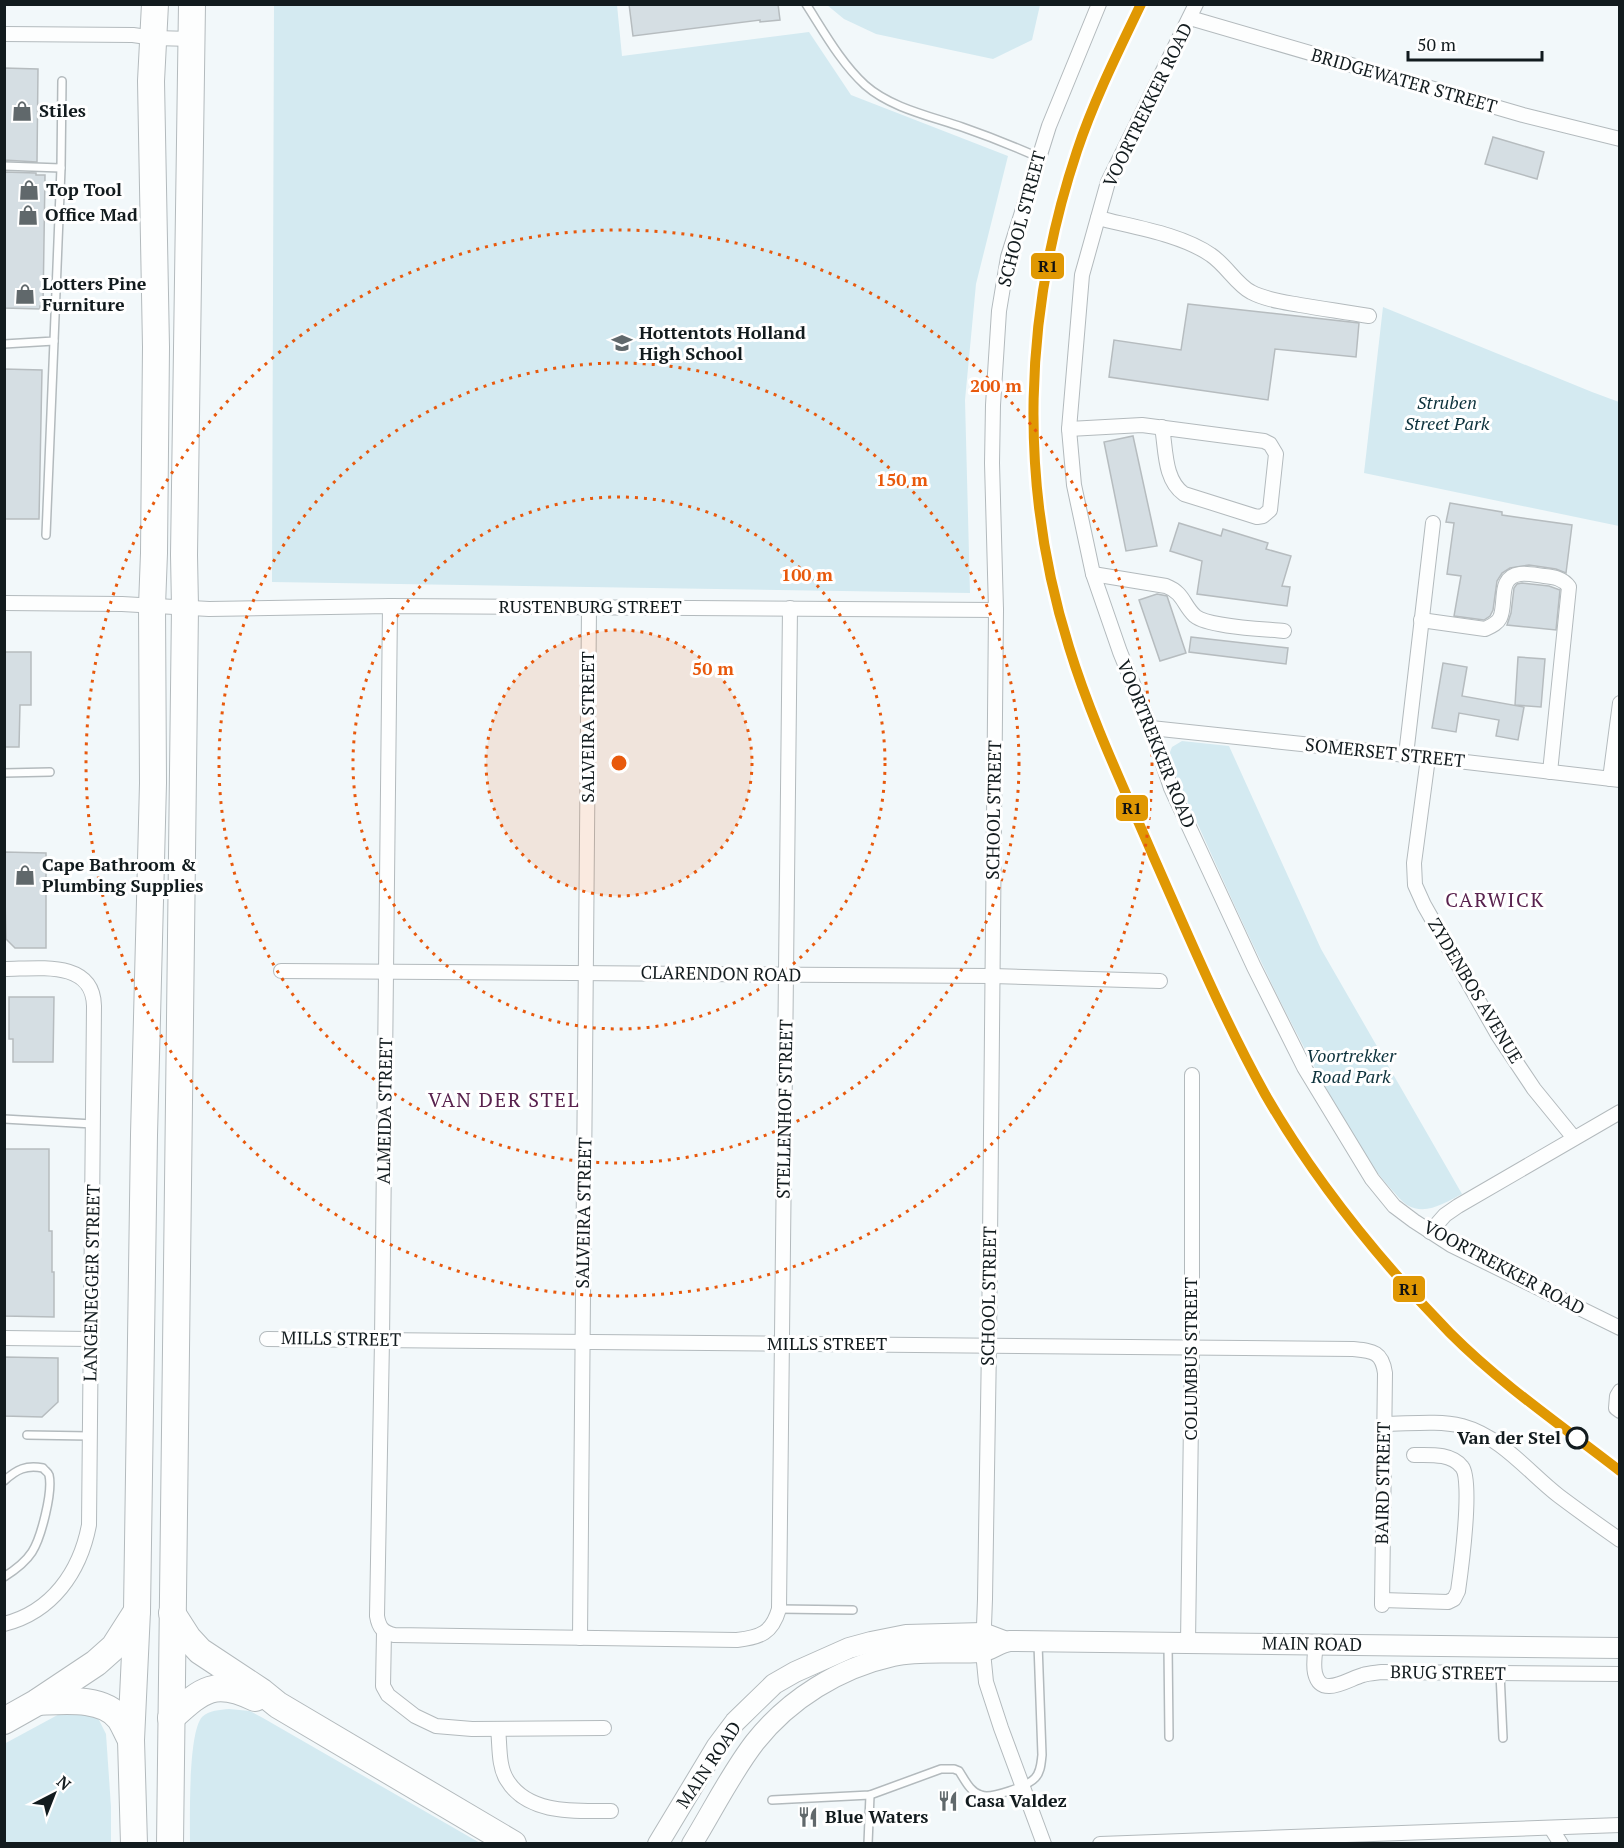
<svg xmlns="http://www.w3.org/2000/svg" width="1624" height="1848" viewBox="0 0 1624 1848" font-family="'PT Serif',serif">
	<style>
		.green { fill: #d4eaf1 }
		.building { fill: #d5dee3; stroke: #b6bcbf; stroke-width: 1.5 }
		.lines { fill: none; stroke-linecap: round; stroke-linejoin: round }
		.lane-casing { stroke: #b3babd; stroke-width: 10 }
		.street-casing { stroke: #b3babd; stroke-width: 16 }
		.secondary-casing { stroke: #b3babd; stroke-width: 22 }
		.highway-casing { stroke: #b3babd; stroke-width: 28 }
		.lane { stroke: #fdfefe; stroke-width: 7 }
		.street { stroke: #fdfefe; stroke-width: 14 }
		.secondary { stroke: #fdfefe; stroke-width: 20 }
		.highway { stroke: #fdfefe; stroke-width: 26 }
		.rail-1-casing { stroke: #fff; stroke-width: 15 }
		.rail-1 { stroke: #e09803; stroke-width: 10 }
		.ring { fill: none; stroke: #e8590c; stroke-width: 3; stroke-dasharray: 3 6 }
		.stop-dot { fill: #fff; stroke: #121b1e; stroke-width: 3 }
		.labels { text-anchor: middle; stroke-width: 6; stroke-linejoin: round; paint-order: stroke }
		.street-label { font-size: 18px; fill: #121b1e; stroke: #fff }
		.poi-label { font-size: 18px; font-weight: bold; fill: #121b1e; stroke: #fff; text-anchor: start }
		.park-label { font-size: 18px; font-style: italic; fill: #0d323c; stroke: #fff }
		.stop-label { font-size: 18px; font-weight: bold; fill: #121b1e; stroke: #fff; text-anchor: end }
		.neighbourhood-label { font-size: 20px; letter-spacing: 1.5px; fill: #59224e; stroke: #fff }
		.centre { fill: #e8590c; stroke: #fff; stroke-width: 3 }
		.ring-label { font-size: 18px; text-anchor: middle; font-weight: bold; fill: #e8590c; stroke: #fff; stroke-width: 6; stroke-linejoin: round; paint-order: stroke }
		.line-badge { stroke: #fff; stroke-width: 2 }
		.pale-badge-label { font-size: 16px; text-anchor: middle; font-weight: bold; fill: #111 }
	</style>
	<rect width="100%" height="100%" fill="#f2f8fa"/>
	<g class="green">
		<path d="M 274,5 L 617,5 L 622,56 L 809,32 L 851,95 L 1008,156 L 976,284 L 965,400 L 970,593 L 272,582 Z"/>
		<path d="M 827,5 L 1040,5 L 1032,40 L 993,59 L 876,34 L 844,19 Z"/>
		<path d="M 1383,307 L 1592,392 L 1619,402 L 1619,526 L 1364,473 Z"/>
		<path d="M 1182,741 L 1229,746 L 1321,949 L 1462,1194 C 1444,1203 1426,1216 1407,1205 C 1401,1201 1396,1194 1391,1189 C 1372,1168 1359,1145 1345,1121 C 1277,1006 1225,883 1169,761 L 1168,757 L 1172,747 Z"/>
		<path d="M 229,1709 L 250,1711 L 263,1718 L 480,1843 L 190,1843 C 190,1819 188,1733 202,1717 C 209,1710 220,1710 229,1709 Z"/>
		<path d="M 65,1711 L 93,1715 L 99,1720 L 106,1734 L 111,1807 L 111,1843 L 5,1843 L 4,1744 Z"/>
	</g>
	<g class="building">
		<path d="M 629,4 L 778,4 L 780,20 L 760,22 L 760,20 L 633,36 Z"/>
		<path d="M 4,68 L 38,69 L 37,162 L 4,160 Z"/>
		<path d="M 1493,137 L 1544,152 L 1537,179 L 1485,164 Z"/>
		<path d="M 4,172 L 36,173 L 36,175 L 45,175 L 43,306 L 40,306 L 40,309 L 4,308 Z"/>
		<path d="M 1188,304 L 1359,323 L 1356,357 L 1275,349 L 1268,400 L 1109,377 L 1114,340 L 1181,350 Z"/>
		<path d="M 4,369 L 42,370 L 39,519 L 4,519 Z"/>
		<path d="M 1133,436 L 1157,546 L 1126,551 L 1104,442 Z"/>
		<path d="M 1450,503 L 1502,512 L 1502,515 L 1572,525 L 1566,573 L 1556,569 L 1529,565 L 1510,568 L 1502,573 L 1497,581 L 1493,610 L 1490,616 L 1484,620 L 1454,616 L 1461,576 L 1447,574 L 1454,523 L 1446,522 Z"/>
		<path d="M 1179,523 L 1221,536 L 1223,529 L 1268,543 L 1266,549 L 1291,556 L 1282,586 L 1290,587 L 1287,606 L 1197,594 L 1202,561 L 1170,551 Z"/>
		<path d="M 1522,583 L 1549,586 L 1560,590 L 1556,630 L 1507,625 L 1511,613 L 1514,588 L 1517,584 Z"/>
		<path d="M 1157,594 L 1167,596 L 1186,653 L 1160,661 L 1139,600 Z"/>
		<path d="M 1191,637 L 1288,648 L 1286,664 L 1189,652 Z"/>
		<path d="M 4,652 L 31,652 L 31,705 L 20,705 L 19,747 L 4,747 Z"/>
		<path d="M 1518,657 L 1545,659 L 1541,707 L 1515,705 Z"/>
		<path d="M 1443,663 L 1467,667 L 1462,696 L 1524,707 L 1518,740 L 1496,736 L 1499,720 L 1459,713 L 1456,732 L 1432,728 Z"/>
		<path d="M 4,852 L 46,853 L 46,948 L 15,948 L 6,939 Z"/>
		<path d="M 9,997 L 54,997 L 53,1062 L 13,1062 L 13,1039 L 9,1039 Z"/>
		<path d="M 4,1149 L 49,1149 L 49,1231 L 52,1231 L 52,1272 L 54,1272 L 54,1317 L 4,1316 Z"/>
		<path d="M 4,1357 L 58,1358 L 58,1402 L 42,1417 L 4,1416 Z"/>
	</g>
	<g class="lines">
		<g class="lane-casing">
			<g id="lane">
				<path d="M 806,4 C 824,32 841,63 865,85 C 891,108 930,116 962,127 C 988,136 1013,146 1038,157"/>
				<path d="M 4,166 L 61,168 L 62,81"/>
				<path d="M 4,344 L 54,341 L 61,168"/>
				<path d="M 46,535 L 54,341"/>
				<path d="M 4,773 L 50,772"/>
				<path d="M 4,1119 L 93,1124"/>
				<path d="M 27,1435 L 90,1436"/>
				<path d="M 4,1481 C 17,1469 26,1465 43,1468 C 45,1471 48,1472 49,1475 C 53,1492 41,1538 32,1552 C 25,1563 15,1570 4,1577"/>
				<path d="M 779,1609 L 853,1610"/>
				<path d="M 1168,1645 L 1169,1737"/>
				<path d="M 1500,1673 L 1503,1738"/>
				<path d="M 772,1800 L 870,1795 L 941,1769 L 954,1769 L 959,1771 C 965,1780 970,1792 981,1795 C 991,1799 1028,1786 1035,1778 C 1041,1772 1041,1763 1042,1755 L 1038,1644"/>
				<path d="M 868,1844 L 870,1795"/>
			</g>
		</g>
		<g class="street-casing">
			<g id="street">
				<path d="M 1196,4 L 1108,182 L 1082,275 L 1069,429 L 1074,485 L 1093,574 L 1120,652 L 1151,728 L 1171,788 L 1254,967 L 1304,1067 L 1372,1179 L 1394,1206 L 1414,1221 L 1451,1245 L 1620,1328"/>
				<path d="M 1190,18 L 1523,115 L 1620,139"/>
				<path d="M 4,34 L 133,35 L 154,38 L 192,39"/>
				<path d="M 1098,218 C 1133,227 1181,234 1211,255 C 1226,265 1237,285 1251,292 C 1266,300 1284,302 1300,305 C 1323,309 1346,312 1369,316"/>
				<path d="M 1069,429 L 1142,425 L 1264,441 L 1270,444 L 1276,454 L 1270,510 L 1263,516 L 1257,517 L 1184,494 C 1164,480 1166,450 1162,427"/>
				<path d="M 1093,574 L 1166,586 C 1184,593 1183,605 1195,616 C 1208,627 1265,629 1284,631"/>
				<path d="M 4,603 L 122,604 L 209,609 L 390,606 L 996,610"/>
				<path d="M 390,606 L 382,1340 L 377,1616 C 379,1628 383,1632 394,1635 L 737,1640 C 761,1637 772,1633 779,1609 L 790,608"/>
				<path d="M 1421,620 L 1485,629 C 1491,626 1497,624 1500,618 C 1507,603 1497,577 1520,574 C 1527,573 1536,575 1544,576 C 1553,577 1563,578 1569,587 L 1550,772"/>
				<path d="M 1151,728 L 1406,755 L 1620,780"/>
				<path d="M 1406,755 L 1433,523"/>
				<path d="M 1428,758 L 1414,863 L 1415,885 L 1424,905 L 1498,1035 L 1534,1089 L 1574,1138"/>
				<path d="M 1610,779 L 1620,703"/>
				<path d="M 4,969 C 37,969 93,959 94,1006 L 89,1525 C 80,1572 52,1612 4,1624"/>
				<path d="M 281,971 L 992,976 L 1160,981"/>
				<path d="M 1430,1232 L 1445,1215 L 1458,1206 L 1620,1112"/>
				<path d="M 4,1338 L 91,1339"/>
				<path d="M 267,1339 L 1353,1349 C 1372,1351 1382,1351 1385,1373 L 1382,1605"/>
				<path d="M 1620,1391 L 1617,1396 L 1616,1408 L 1620,1411"/>
				<path d="M 1383,1424 C 1409,1424 1437,1420 1462,1426 C 1502,1437 1528,1472 1559,1496 C 1579,1511 1600,1526 1620,1540"/>
				<path d="M 1382,1600 L 1448,1602 L 1454,1599 L 1458,1591 C 1461,1570 1473,1480 1462,1467 C 1451,1453 1430,1455 1414,1455"/>
				<path d="M 384,1632 L 383,1686 L 388,1695 L 415,1716 L 436,1726 L 472,1729 L 604,1728"/>
				<path d="M 580,1638 L 589,608"/>
				<path d="M 1188,1643 L 1192,1347 L 1192,1075"/>
				<path d="M 1316,1645 C 1315,1653 1313,1664 1315,1673 C 1321,1699 1348,1679 1363,1675 C 1369,1673 1375,1673 1382,1672 L 1620,1674"/>
				<path d="M 498,1729 C 500,1745 498,1766 507,1780 C 528,1815 577,1811 611,1811"/>
				<path d="M 1551,1828 L 1561,1844"/>
				<path d="M 1044,1844 L 1001,1728 L 986,1682 L 983,1652 L 985,1599 L 989,1345 L 996,610 L 992,463 L 993,405 L 999,311 L 1008,257 L 1049,126 L 1099,4"/>
				<path d="M 1100,1844 L 1620,1825"/>
			</g>
		</g>
		<g class="secondary-casing">
			<g id="secondary">
				<path d="M 658,1844 L 717,1746 L 735,1722 L 774,1684 L 795,1672 L 849,1648 L 871,1642 L 906,1635 L 983,1633 L 1004,1641"/>
				<path d="M 692,1844 C 713,1810 731,1773 755,1742 C 789,1699 839,1668 893,1656 C 921,1650 951,1654 980,1652 C 991,1651 999,1642 1010,1641 L 1620,1648"/>
			</g>
		</g>
		<g class="highway-casing">
			<g id="highway">
				<path d="M 172,1613 L 188,1638 L 200,1651 L 262,1692 L 278,1705 L 513,1844"/>
				<path d="M 38,1702 C 62,1701 104,1696 120,1719 C 124,1725 127,1733 131,1740"/>
				<path d="M 171,1718 C 202,1690 214,1678 255,1698"/>
				<path d="M 4,1721 L 36,1703 L 96,1663 L 114,1647 L 137,1611"/>
				<path d="M 134,1844 L 131,1740 L 137,1611 L 144,1135 L 153,783 L 152,606 L 154,553 L 156,347 L 151,81 L 155,4"/>
				<path d="M 170,1844 L 185,607 L 184,555 L 192,4"/>
			</g>
		</g>
		<use href="#lane" class="lane"/>
		<use href="#street" class="street"/>
		<use href="#secondary" class="secondary"/>
		<use href="#highway" class="highway"/>
		<g class="rail-1-casing">
			<path id="rail-1" d="M 1141,4 C 1118,52 1094,100 1077,151 C 1023,313 1018,484 1069,647 C 1091,719 1124,788 1154,858 C 1189,937 1223,1018 1265,1094 C 1315,1181 1380,1261 1450,1333 C 1502,1385 1562,1426 1620,1471"/>
		</g>
		<use href="#rail-1" class="rail-1"/>
	</g>
	<circle cx="619" cy="763" r="133" fill="#e8590c" fill-opacity=".12"/>
	<g class="ring">
		<circle cx="619" cy="763" r="133"/>
		<circle cx="619" cy="763" r="266"/>
		<circle cx="619" cy="763" r="400"/>
		<circle cx="619" cy="763" r="533"/>
	</g>
	<defs>
		<g id="shop-bare" transform="scale(1.62)"><path d="M-5-2.5h2.3a2.7 3.5 0 0 1 5.4 0H5L5.5 6h-11ZM-1.5-2.5h3a1.5 2.3 0 0 0-3 0Z" fill="#60686b" stroke="#fff" stroke-width="2.5" paint-order="stroke"/></g>
		<g id="school-bare" transform="scale(1.62)"><path d="M0-5L7-2L0 1L-7-2ZM-4 1L0 2.5L4 1V4Q0 6-4 4Z" fill="#60686b" stroke="#fff" stroke-width="2.5" paint-order="stroke"/></g>
		<g id="restaurant-bare" transform="scale(1.62)"><path d="M-5-6h1v4h1v-4h1v4h1v-4h1v5L-1.5 .5V6h-2V.5L-5-1ZM5-6V6H3V1.5H1.5Q1.5-4 5-6Z" fill="#60686b" stroke="#fff" stroke-width="2.5" paint-order="stroke"/></g>
	</defs>
	<g fill-rule="evenodd">
		<use href="#shop-bare" x="22" y="111"/>
		<use href="#shop-bare" x="29" y="190"/>
		<use href="#shop-bare" x="28" y="215"/>
		<use href="#shop-bare" x="25" y="294"/>
		<use href="#school-bare" x="622" y="343"/>
		<use href="#shop-bare" x="25" y="875"/>
		<use href="#restaurant-bare" x="948" y="1801"/>
		<use href="#restaurant-bare" x="808" y="1817"/>
	</g>
	<circle class="stop-dot" cx="1577" cy="1438" r="10"/>
	<g class="labels">
		<g class="street-label">
			<text transform="translate(1404 81) rotate(16)" y="6">BRIDGEWATER STREET</text>
			<text transform="translate(1148 105) rotate(-64)" y="6">VOORTREKKER ROAD</text>
			<text transform="translate(1022 219) rotate(-75)" y="6">SCHOOL STREET</text>
			<text x="590" y="613">RUSTENBURG STREET</text>
			<text transform="translate(588 727) rotate(-90)" y="6">SALVEIRA STREET</text>
			<text transform="translate(1156 744) rotate(68)" y="6">VOORTREKKER ROAD</text>
			<text transform="translate(1385 753) rotate(6)" y="6">SOMERSET STREET</text>
			<text transform="translate(994 810) rotate(-89)" y="6">SCHOOL STREET</text>
			<text transform="translate(721 974) rotate(1)" y="6">CLARENDON ROAD</text>
			<text transform="translate(1475 991) rotate(59)" y="6">ZYDENBOS AVENUE</text>
			<text transform="translate(785 1109) rotate(-89)" y="6">STELLENHOF STREET</text>
			<text transform="translate(385 1111) rotate(-89)" y="6">ALMEIDA STREET</text>
			<text transform="translate(584 1213) rotate(-89)" y="6">SALVEIRA STREET</text>
			<text transform="translate(1504 1268) rotate(28)" y="6">VOORTREKKER ROAD</text>
			<text transform="translate(92 1283) rotate(-89)" y="6">LANGENEGGER STREET</text>
			<text transform="translate(989 1296) rotate(-89)" y="6">SCHOOL STREET</text>
			<text transform="translate(341 1339) rotate(1)" y="6">MILLS STREET</text>
			<text x="827" y="1350">MILLS STREET</text>
			<text transform="translate(1191 1359) rotate(-90)" y="6">COLUMBUS STREET</text>
			<text transform="translate(1383 1483) rotate(-89)" y="6">BAIRD STREET</text>
			<text transform="translate(1312 1644) rotate(1)" y="6">MAIN ROAD</text>
			<text transform="translate(1448 1673) rotate(1)" y="6">BRUG STREET</text>
			<text transform="translate(709 1765) rotate(-56)" y="6">MAIN ROAD</text>
		</g>
		<g class="poi-label">
			<text x="39" y="117">Stiles</text>
			<text x="46" y="196">Top Tool</text>
			<text x="45" y="221">Office Mad</text>
			<text x="42" y="290">Lotters Pine<tspan x="42" dy="21">Furniture</tspan></text>
			<text x="639" y="339">Hottentots Holland<tspan x="639" dy="21">High School</tspan></text>
			<text x="42" y="871">Cape Bathroom &amp;<tspan x="42" dy="21">Plumbing Supplies</tspan></text>
			<text x="965" y="1807">Casa Valdez</text>
			<text x="825" y="1823">Blue Waters</text>
		</g>
		<g class="park-label">
			<text x="1447" y="409">Struben<tspan x="1447" dy="21">Street Park</tspan></text>
			<text x="1351" y="1062">Voortrekker<tspan x="1351" dy="21">Road Park</tspan></text>
		</g>
		<g class="stop-label">
			<text x="1561" y="1444">Van der Stel</text>
		</g>
		<g class="neighbourhood-label">
			<text x="1495" y="907">CARWICK</text>
			<text x="504" y="1107">VAN DER STEL</text>
		</g>
	</g>
	<circle cx="619" cy="763" r="9" class="centre"/>
	<g class="ring-label">
		<text x="996" y="392">200 m</text>
		<text x="902" y="486">150 m</text>
		<text x="807" y="581">100 m</text>
		<text x="713" y="675">50 m</text>
	</g>
	<g class="line-badge">
		<rect x="1030" y="252" width="35" height="28" rx="6" fill="#e09803"/>
		<rect x="1115" y="794" width="34" height="28" rx="6" fill="#e09803"/>
		<rect x="1392" y="1275" width="34" height="28" rx="6" fill="#e09803"/>
	</g>
	<g class="pale-badge-label">
		<text x="1048" y="272">R1</text>
		<text x="1132" y="814">R1</text>
		<text x="1409" y="1295">R1</text>
	</g>
	<rect width="1624" height="1848" fill="none" stroke="#121b1e" stroke-width="12"/>
	<g transform="translate(54 1794) rotate(42)" stroke="#ffffff" stroke-width="4.5" paint-order="stroke">
	<path d="M0-4.5L10 22L0 15L-10 22Z" fill="#121b1e"/>
	<text y="-9" font-size="16" font-weight="bold" text-anchor="middle" fill="#121b1e">N</text>
	</g>
	<path d="M1408 51v9h134v-9" fill="none" stroke="#121b1e" stroke-width="3"/>
	<text x="1417" y="51" font-size="18" fill="#121b1e" stroke="#ffffff" stroke-width="4.5" paint-order="stroke">50 m</text>
</svg>
